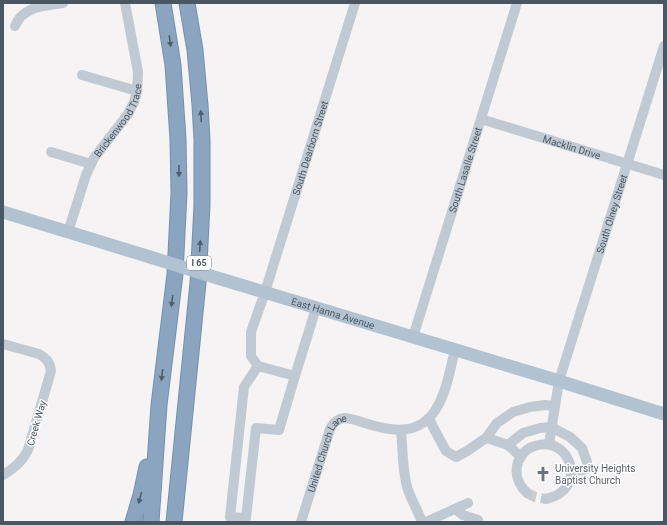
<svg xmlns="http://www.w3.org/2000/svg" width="667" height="525" viewBox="0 0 667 525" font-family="Roboto,sans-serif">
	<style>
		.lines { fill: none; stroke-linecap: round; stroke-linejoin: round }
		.minor-tunnel { stroke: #caccce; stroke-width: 10; stroke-dasharray: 10 5; stroke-linecap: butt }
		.highway-casing { stroke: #7690ad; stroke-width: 17 }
		.minor { stroke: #c1cad2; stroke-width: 10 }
		.major { stroke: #b3c2d1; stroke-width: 13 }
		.highway { stroke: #8ba5c1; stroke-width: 15 }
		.major-bridge { stroke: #b3c2d1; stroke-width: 13 }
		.oneway { fill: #505e6b }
		.labels { text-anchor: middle; stroke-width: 3; stroke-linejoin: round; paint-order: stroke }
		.shield { fill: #fff; stroke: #808990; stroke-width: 1 }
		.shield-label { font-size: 9px; font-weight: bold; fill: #4a5661 }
		.street-label { font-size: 10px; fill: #4a5661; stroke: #fff }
		.worship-label { font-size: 10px; fill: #5b616d; stroke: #fff; text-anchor: start }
	</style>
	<rect width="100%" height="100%" fill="#f5f3f3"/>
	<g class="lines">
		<path class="minor-tunnel" d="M 527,493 L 535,497 L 546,499"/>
		<g class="highway-casing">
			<g id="highway">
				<path d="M 133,522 L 141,495 L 147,467"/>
				<path d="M 151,522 L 159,405 L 175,274 L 179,193 L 178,139 L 173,65 L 163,3"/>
				<path d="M 174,522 L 198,283 L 202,205 L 202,140 L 200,105 L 195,50 L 187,3"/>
			</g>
		</g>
		<g class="minor">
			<path d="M 15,26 C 23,6 44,6 63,3"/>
			<path d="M 82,75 L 137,91"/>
			<path id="s1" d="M 481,119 L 664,175"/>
			<path d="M 51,152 L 91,164"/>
			<path id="s2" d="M 68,232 L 86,175 L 94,158 L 128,114 L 134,102 L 137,91 L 138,72 L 125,3"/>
			<path id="s3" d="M 316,308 L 295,376 L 258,366 L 251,356 L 251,332 L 265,292 L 355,3"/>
			<path id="s4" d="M 413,337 L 517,3"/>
			<path d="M 3,344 L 39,354 C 46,358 50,362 51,371 L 28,450 C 22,462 14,468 3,475"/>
			<path d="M 258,366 L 244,387 L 230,517 L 246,518 L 256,428 L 279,430 L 295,376"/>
			<path d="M 429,418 L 433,427 L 446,451 L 456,457 L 467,451 L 486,438 L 493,440 L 508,445 L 521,457"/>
			<path d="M 401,430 C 403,449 402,472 408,490 C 412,501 418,511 422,522"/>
			<path d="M 486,438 L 497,423 L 513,412 L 530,407 L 545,405 L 555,406"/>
			<path id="s5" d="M 549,444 L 559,381 L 664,46"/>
			<path d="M 508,445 L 523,433 L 540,428 L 551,427 L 570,437 L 582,448 L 587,462 L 587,469 L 571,472"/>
			<path d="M 527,493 C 518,484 514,475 518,462 C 521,454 527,448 535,446 C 571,434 589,490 546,499"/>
			<path d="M 455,509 L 463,515 L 478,520"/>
			<path id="s6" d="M 301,522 L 330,429 C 333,423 337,419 344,418 C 352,418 360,422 368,424 C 394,432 420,435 436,409 C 447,391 450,369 455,350"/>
			<path d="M 426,522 L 468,503"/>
		</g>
		<g class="major">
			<path d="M 3,212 L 150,257"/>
			<path id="s7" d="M 224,280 L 559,381 L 664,414"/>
		</g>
		<use href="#highway" class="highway"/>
		<path class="major-bridge" d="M 150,257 L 224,280"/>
	</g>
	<defs><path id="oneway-solid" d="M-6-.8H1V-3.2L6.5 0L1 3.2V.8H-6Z"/></defs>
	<g class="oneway">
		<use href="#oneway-solid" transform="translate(170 41) rotate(82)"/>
		<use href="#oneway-solid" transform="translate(201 116) rotate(-93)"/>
		<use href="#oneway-solid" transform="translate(179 171) rotate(90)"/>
		<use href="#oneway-solid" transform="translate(200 246) rotate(-86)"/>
		<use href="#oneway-solid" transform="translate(172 301) rotate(97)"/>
		<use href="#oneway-solid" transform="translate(162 375) rotate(97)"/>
		<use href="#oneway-solid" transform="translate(140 498) rotate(104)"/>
	</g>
	<defs>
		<g id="church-bare" transform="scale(1.2)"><path d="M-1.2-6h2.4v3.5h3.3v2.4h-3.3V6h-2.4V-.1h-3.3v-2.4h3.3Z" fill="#6b7280" stroke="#fff" stroke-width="2.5" paint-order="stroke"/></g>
	</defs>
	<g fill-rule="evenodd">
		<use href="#church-bare" x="543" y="474"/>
	</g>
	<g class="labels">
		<rect class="shield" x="187" y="256" width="24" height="14" rx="3"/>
		<g class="shield-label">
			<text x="199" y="266">I 65</text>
		</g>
		<g class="street-label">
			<text dy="4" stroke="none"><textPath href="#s2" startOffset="124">Brickenwood Trace</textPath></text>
			<text dy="4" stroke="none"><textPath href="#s1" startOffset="95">Macklin Drive</textPath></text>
			<text dy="4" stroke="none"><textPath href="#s3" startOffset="339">South Dearborn Street</textPath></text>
			<text dy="4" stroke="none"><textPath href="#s4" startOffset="175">South Lasalle Street</textPath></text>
			<text dy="4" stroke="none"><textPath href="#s5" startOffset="239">South Olney Street</textPath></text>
			<text dy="4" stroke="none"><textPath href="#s7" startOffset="114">East Hanna Avenue</textPath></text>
			<text transform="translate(36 423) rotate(-74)" y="4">Creek Way</text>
			<text dy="4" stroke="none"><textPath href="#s6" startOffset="75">United Church Lane</textPath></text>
		</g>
		<g class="worship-label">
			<text x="555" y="472">University Heights<tspan x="555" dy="12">Baptist Church</tspan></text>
		</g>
	</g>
	<rect width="667" height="525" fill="none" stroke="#4a5661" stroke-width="8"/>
</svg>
